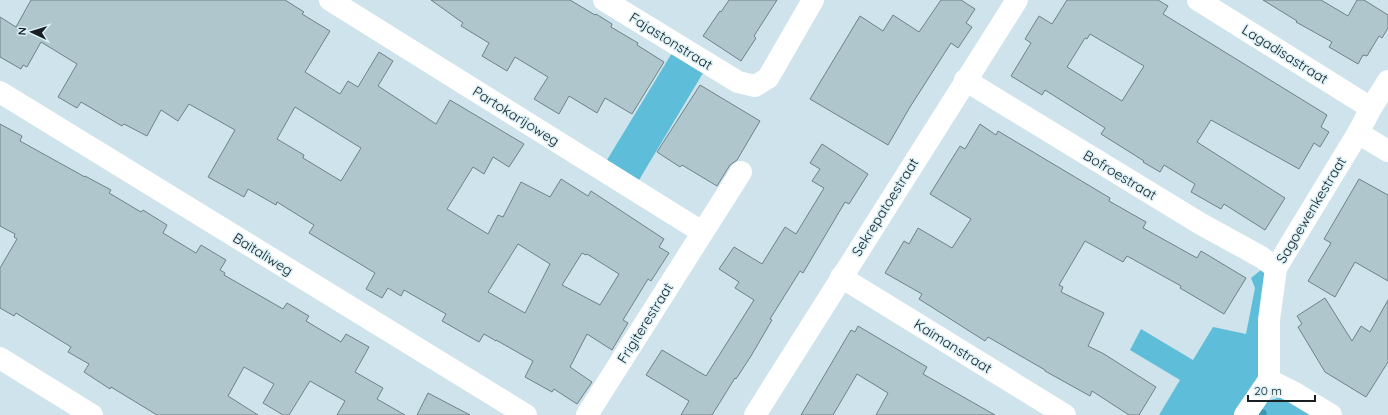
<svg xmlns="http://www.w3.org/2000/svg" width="1388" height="415" viewBox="0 0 1388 415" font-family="Quicksand,sans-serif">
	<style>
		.green { fill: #5ebeda }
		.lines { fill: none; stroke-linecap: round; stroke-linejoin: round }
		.stream { stroke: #3b97b1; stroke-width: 7 }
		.building { fill: #b0c6cd; stroke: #6e8288; fill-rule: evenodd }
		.minor { stroke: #fff; stroke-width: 22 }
		.labels { text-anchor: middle; stroke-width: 3; stroke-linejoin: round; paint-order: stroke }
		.street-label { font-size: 14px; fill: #182023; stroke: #dbf1f8 }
	</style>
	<rect width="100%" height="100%" fill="#cee3eb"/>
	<g class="green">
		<path d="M 675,48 L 706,68 L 639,180 L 607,160 Z"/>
		<path d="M 1261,270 L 1265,273 L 1262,365 L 1255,386 L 1235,415 L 1159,415 L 1180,380 L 1130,350 L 1141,329 L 1193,360 L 1213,327 L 1246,334 L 1255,288 L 1251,278 Z"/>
		<path d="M 1278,398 L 1290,398 L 1323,415 L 1252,415 L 1266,401 Z"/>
	</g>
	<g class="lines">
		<path class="stream" d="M 1262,415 L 1263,413"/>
	</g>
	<g class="building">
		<path d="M 31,0 L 285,0 L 304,12 L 302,14 L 330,31 L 305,72 L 340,94 L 348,81 L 358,87 L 379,52 L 393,61 L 378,86 L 436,124 L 450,100 L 524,144 L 509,167 L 493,157 L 484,174 L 473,167 L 447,209 L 488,234 L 498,215 L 503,217 L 521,182 L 550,197 L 561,179 L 588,196 L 591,191 L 664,239 L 659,247 L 669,253 L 651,281 L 648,279 L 623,320 L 628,323 L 612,350 L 587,334 L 570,367 L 592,382 L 577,404 L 554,389 L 552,392 L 525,377 L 533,361 L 496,340 L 496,341 L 484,334 L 479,342 L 442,321 L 446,314 L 404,290 L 401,296 L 388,288 L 382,298 L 366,289 L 375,273 L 309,233 L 314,225 L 277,202 L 276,205 L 248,189 L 244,197 L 208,177 L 235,130 L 189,104 L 178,121 L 161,110 L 147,136 L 124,124 L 122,126 L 81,102 L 77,108 L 58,97 L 77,64 L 41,42 L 27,67 L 23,65 L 21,69 L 0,57 L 0,17 L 16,27 ZM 295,107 L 361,148 L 341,181 L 303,158 L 304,155 L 277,139 ZM 518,244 L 550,264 L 525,313 L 488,292 ZM 582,253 L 586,255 L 587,254 L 619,274 L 600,305 L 562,285 Z"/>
		<path d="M 431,0 L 570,0 L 595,15 L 596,14 L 612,24 L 611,27 L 638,43 L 637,45 L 664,62 L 632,114 L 605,98 L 597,113 L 569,96 L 559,114 L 534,99 L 548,77 L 515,57 L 507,71 L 482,56 L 489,43 L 461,26 L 463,23 Z"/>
		<path d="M 729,0 L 777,0 L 754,36 L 756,38 L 741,61 L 703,36 L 720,11 L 721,12 Z"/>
		<path d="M 941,0 L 961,0 L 975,9 L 966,23 L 972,27 L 958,48 L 951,43 L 910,107 L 888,145 L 810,99 L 860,16 L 883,31 L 893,15 L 919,32 Z"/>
		<path d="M 1067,0 L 1158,0 L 1168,6 L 1163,14 L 1327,115 L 1321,127 L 1329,132 L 1320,147 L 1314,143 L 1299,169 L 1211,120 L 1197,142 L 1285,198 L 1265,230 L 1224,204 L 1221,209 L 1191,192 L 1195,184 L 1164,165 L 1160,172 L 1143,162 L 1144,161 L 1101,134 L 1105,128 L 1045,90 L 1042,95 L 1011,76 L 1031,43 L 1025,39 L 1039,16 L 1052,24 ZM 1090,34 L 1144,66 L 1122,101 L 1067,67 L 1085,38 L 1087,39 Z"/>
		<path d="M 1263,0 L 1321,0 L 1348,16 L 1357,0 L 1364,0 L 1388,15 L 1388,28 L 1382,38 L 1379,36 L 1367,56 L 1363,55 L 1358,64 L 1329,47 L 1332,42 L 1296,22 L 1297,21 Z"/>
		<path d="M 700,85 L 760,121 L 737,160 L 730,165 L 717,186 L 682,165 L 680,167 L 657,152 Z"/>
		<path d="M 0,124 L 22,136 L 20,141 L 85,177 L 85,176 L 111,190 L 109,193 L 141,212 L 143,210 L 167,225 L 163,233 L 196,253 L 201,245 L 226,260 L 220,270 L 225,273 L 224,275 L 283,309 L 287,303 L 309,316 L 306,321 L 341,342 L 346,334 L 369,347 L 355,372 L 383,388 L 377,399 L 405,415 L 337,415 L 345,401 L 310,381 L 289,415 L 283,415 L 263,403 L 274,384 L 244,367 L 228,396 L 258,415 L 157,415 L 111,387 L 110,389 L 84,372 L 89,364 L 68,352 L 71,347 L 16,313 L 14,316 L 0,308 L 0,268 L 17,239 L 14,237 L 15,234 L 0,226 Z"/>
		<path d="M 980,124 L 996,135 L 998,131 L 1110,198 L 1109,201 L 1146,222 L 1143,228 L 1197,258 L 1201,251 L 1246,278 L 1224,314 L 1180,288 L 1181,286 L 1127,256 L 1123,262 L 1085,241 L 1059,285 L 1063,287 L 1061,292 L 1104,313 L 1088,346 L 1104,354 L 1156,387 L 1139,415 L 1129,415 L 1092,391 L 1090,396 L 1045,371 L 1045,370 L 988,337 L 985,341 L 919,299 L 922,294 L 885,273 L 904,241 L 909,244 L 918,228 L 952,248 L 971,219 L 930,194 L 960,146 L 965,149 Z"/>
		<path d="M 822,144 L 868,174 L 849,204 L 845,202 L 803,273 L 800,271 L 770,319 L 772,320 L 751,356 L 736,379 L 735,378 L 712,415 L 681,415 L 689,401 L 646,375 L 662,350 L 706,376 L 754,300 L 735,288 L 739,282 L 719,269 L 734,247 L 762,264 L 785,227 L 796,234 L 824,188 L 812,181 L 820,169 L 810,163 Z"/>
		<path d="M 1359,179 L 1388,195 L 1388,281 L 1355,262 L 1335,297 L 1308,281 L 1331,243 L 1324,239 Z"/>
		<path d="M 1325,298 L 1352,341 L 1361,326 L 1370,332 L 1388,300 L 1388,362 L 1366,397 L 1325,372 L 1298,327 L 1302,324 L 1297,316 Z"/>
		<path d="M 858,326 L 927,367 L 923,374 L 995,415 L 876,415 L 888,393 L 857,374 L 833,415 L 801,415 L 851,330 L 855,332 Z"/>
		<path d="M 428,393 L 470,415 L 417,415 Z"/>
	</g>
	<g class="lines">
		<g class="minor">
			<path d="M 330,0 L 702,232"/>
			<path d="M 604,0 L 738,82 L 755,86 L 768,78 L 813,0"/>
			<path d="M 1198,0 L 1371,108"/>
			<path d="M 965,80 L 1201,224 L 1261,257 L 1276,268"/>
			<path d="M 0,92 L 526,415"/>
			<path d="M 1358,133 L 1388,151"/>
			<path d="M 841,277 L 1065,415"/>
			<path d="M 0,358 L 92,415"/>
			<path d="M 1269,380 L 1293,392 L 1331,415"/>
			<path d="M 587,415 L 741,172"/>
			<path d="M 755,415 L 1017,0"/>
			<path d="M 1245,415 L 1269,380 L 1269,320 L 1276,268 L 1358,133 L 1371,108 L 1388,81"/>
		</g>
	</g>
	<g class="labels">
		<g class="street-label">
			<text transform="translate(671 41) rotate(32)" y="5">Fajastonstraat</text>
			<text transform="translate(1285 54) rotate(32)" y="5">Lagadisastraat</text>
			<text transform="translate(516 116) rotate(32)" y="5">Partokarijoweg</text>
			<text transform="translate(1120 175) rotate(31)" y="5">Bofroestraat</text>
			<text transform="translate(885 207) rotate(-58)" y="5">Sekrepatoestraat</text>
			<text transform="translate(1311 210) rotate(-59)" y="5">Sagoewenkestraat</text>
			<text transform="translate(263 254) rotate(32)" y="5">Baitaliweg</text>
			<text transform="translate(645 323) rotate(-58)" y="5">Frigiterestraat</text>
			<text transform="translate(953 346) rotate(32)" y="5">Kaimanstraat</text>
		</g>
	</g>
	<g transform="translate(32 32) rotate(274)" stroke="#dbf1f8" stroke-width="3" paint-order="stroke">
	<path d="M0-3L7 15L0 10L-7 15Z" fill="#182023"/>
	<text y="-6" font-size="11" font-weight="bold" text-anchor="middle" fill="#182023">N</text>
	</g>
	<path d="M1248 395v6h67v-6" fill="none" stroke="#182023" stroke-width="2"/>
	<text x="1254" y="395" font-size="12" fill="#182023" stroke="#dbf1f8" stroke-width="3" paint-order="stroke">20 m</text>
</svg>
